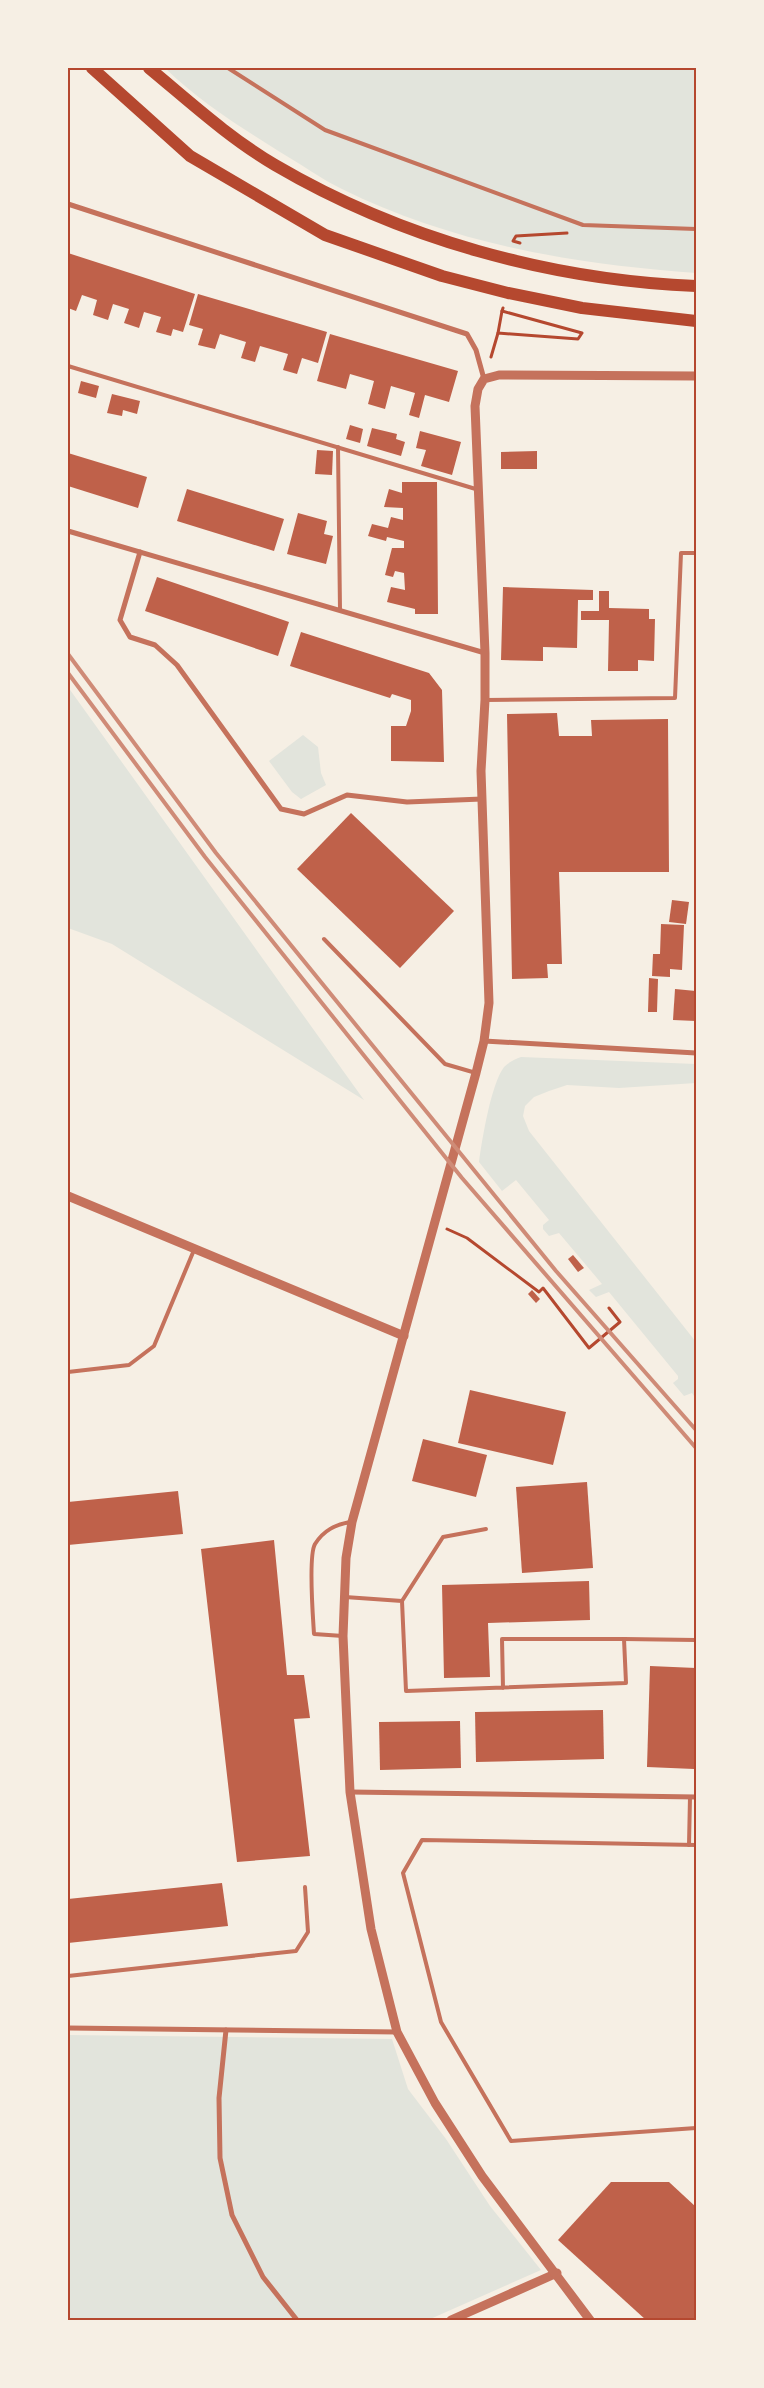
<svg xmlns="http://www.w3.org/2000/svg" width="764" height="2388" viewBox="0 0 764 2388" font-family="'Exo 2',sans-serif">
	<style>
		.green { fill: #e2e4dc }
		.building { fill: #bf614a }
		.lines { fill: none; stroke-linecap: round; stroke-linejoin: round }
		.path { stroke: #b5482f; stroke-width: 3 }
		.service { stroke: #c5725c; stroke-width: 4 }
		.minor { stroke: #c5725c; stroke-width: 5 }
		.tertiary { stroke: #c5725c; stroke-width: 9 }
		.primary { stroke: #b5482f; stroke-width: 12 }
		.rail { stroke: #cf8b77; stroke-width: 4 }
		.neatline { fill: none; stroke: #b5482f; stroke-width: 2 }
	</style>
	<rect width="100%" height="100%" fill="#f6efe4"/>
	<g class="green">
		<path d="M 165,68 L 696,68 L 696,273 C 574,264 453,244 342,189 C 321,179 301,164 280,152 C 240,127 199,101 165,68 Z"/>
		<path d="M 68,687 L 364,1100 L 112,944 L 68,928 Z"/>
		<path d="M 303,735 L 318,747 L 321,773 L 326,785 L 301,799 L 292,792 L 269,761 Z"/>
		<path d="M 521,1057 L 696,1064 L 696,1083 L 619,1088 L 567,1085 L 549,1091 L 534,1097 L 525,1106 L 523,1116 L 529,1131 L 696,1342 L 696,1399 L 692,1393 L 684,1396 L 673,1383 L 678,1379 L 678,1376 L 609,1292 L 596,1297 L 589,1290 L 602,1284 L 559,1233 L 549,1236 L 543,1229 L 543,1225 L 549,1220 L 516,1180 L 502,1191 L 479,1162 C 482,1140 491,1084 504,1067 C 509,1062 515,1059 521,1057 Z"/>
		<path d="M 68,2035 L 392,2039 L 408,2089 L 446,2139 L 490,2206 L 541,2270 L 428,2320 L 68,2320 Z"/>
	</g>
	<g class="building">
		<path d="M 68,253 L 195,294 L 183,332 L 173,329 L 171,336 L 156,332 L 161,317 L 144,312 L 139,328 L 124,323 L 129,309 L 113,304 L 108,320 L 93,315 L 97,300 L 82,295 L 76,311 L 68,308 Z"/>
		<path d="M 198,294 L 327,332 L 318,363 L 302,358 L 297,374 L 283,370 L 288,354 L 260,346 L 255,362 L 241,358 L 246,342 L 220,334 L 215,349 L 198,345 L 203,329 L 189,325 Z"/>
		<path d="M 330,334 L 458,371 L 449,402 L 425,395 L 419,418 L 409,415 L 415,393 L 391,386 L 385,409 L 368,404 L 374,381 L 350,374 L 346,389 L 317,381 Z"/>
		<path d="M 81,381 L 99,386 L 96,398 L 78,393 Z"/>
		<path d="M 112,394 L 140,401 L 137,414 L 123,410 L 122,416 L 107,413 Z"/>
		<path d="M 350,425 L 363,429 L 360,443 L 346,439 Z"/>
		<path d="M 372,428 L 397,434 L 396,439 L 405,442 L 401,456 L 367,446 Z"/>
		<path d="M 420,431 L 461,442 L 452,475 L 421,466 L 426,450 L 416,448 Z"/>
		<path d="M 317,450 L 333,451 L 332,475 L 315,474 Z"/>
		<path d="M 537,451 L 537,469 L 501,469 L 501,452 Z"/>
		<path d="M 68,453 L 147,477 L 138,508 L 68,486 Z"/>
		<path d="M 402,482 L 437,482 L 438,614 L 415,614 L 415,609 L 387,602 L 391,587 L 405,590 L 404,573 L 395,571 L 393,577 L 385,575 L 392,548 L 404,548 L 404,541 L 387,537 L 386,541 L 368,536 L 372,524 L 388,528 L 391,517 L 403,520 L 403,508 L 384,507 L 389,489 L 402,493 Z"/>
		<path d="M 187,489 L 284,519 L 274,551 L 177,521 Z"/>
		<path d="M 298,513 L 327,521 L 324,534 L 333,536 L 326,564 L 287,554 Z"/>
		<path d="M 157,577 L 289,622 L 278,656 L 145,611 Z"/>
		<path d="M 503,587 L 593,590 L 593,600 L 578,600 L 577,648 L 543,647 L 543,661 L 501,660 Z"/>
		<path d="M 599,591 L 609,591 L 609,608 L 649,609 L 649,619 L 655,619 L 654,661 L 638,660 L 638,671 L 608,671 L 609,620 L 581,620 L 581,611 L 599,611 Z"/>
		<path d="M 301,632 L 429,673 L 442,690 L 444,762 L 391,761 L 391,726 L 406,726 L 411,711 L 411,700 L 392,694 L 390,698 L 290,666 Z"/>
		<path d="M 557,713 L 559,736 L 592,736 L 591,720 L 668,719 L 669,872 L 559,872 L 562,964 L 547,964 L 548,978 L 512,979 L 507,714 Z"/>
		<path d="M 351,813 L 454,911 L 400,968 L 297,869 Z"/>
		<path d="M 672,900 L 689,902 L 686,924 L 669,922 Z"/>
		<path d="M 661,924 L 684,925 L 682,970 L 670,969 L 670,977 L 652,976 L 653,954 L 660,954 Z"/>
		<path d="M 649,978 L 658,979 L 657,1012 L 648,1012 Z"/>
		<path d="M 675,989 L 696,991 L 696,1021 L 673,1020 Z"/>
		<path d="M 573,1255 L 584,1268 L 578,1272 L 568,1259 Z"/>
		<path d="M 532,1290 L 540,1299 L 536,1303 L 528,1294 Z"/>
		<path d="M 470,1390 L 566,1412 L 553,1465 L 458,1443 Z"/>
		<path d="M 423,1439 L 487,1455 L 476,1497 L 412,1481 Z"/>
		<path d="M 587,1482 L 593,1568 L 522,1573 L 516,1487 Z"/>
		<path d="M 178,1491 L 183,1534 L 68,1545 L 68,1502 Z"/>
		<path d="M 274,1540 L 287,1675 L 304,1675 L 310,1718 L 294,1719 L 310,1856 L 237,1862 L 201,1549 Z"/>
		<path d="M 589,1581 L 590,1620 L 488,1623 L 490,1677 L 444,1678 L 442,1585 Z"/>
		<path d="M 650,1666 L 696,1668 L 694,1769 L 647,1767 Z"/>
		<path d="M 603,1710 L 604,1759 L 476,1762 L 475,1712 Z"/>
		<path d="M 460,1721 L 461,1768 L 380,1770 L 379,1722 Z"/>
		<path d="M 222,1883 L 228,1926 L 68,1943 L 68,1899 Z"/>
		<path d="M 611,2182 L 669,2182 L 696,2207 L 696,2320 L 646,2320 L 558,2240 Z"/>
	</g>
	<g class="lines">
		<g class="path">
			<path d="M 520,243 L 513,241 L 516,236 L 567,233"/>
			<path d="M 498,333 L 502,311"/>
			<path d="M 491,357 L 498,333 L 578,339 L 582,333 L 502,311 L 503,308"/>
			<path d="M 447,1229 L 467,1238 L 539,1292 L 543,1288 L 589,1348 L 620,1322 L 609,1308"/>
		</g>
		<g class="service">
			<path d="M 228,68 L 325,130 L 583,225 L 696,229"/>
			<path d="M 68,366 L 479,490"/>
			<path d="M 338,447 L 340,610"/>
			<path d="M 485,700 L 675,698 L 681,553 L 696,553"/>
			<path d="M 324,939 L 445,1064 L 476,1073"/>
			<path d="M 68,1372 L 129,1365 L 154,1346 L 194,1250"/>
			<path d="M 345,1597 L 402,1601 L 406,1691 L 626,1683 L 624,1639 L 502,1639 L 503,1688"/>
			<path d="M 402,1601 L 443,1537 L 486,1529"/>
			<path d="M 343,1636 L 314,1634 C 313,1617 308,1556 315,1544 C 324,1530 335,1525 350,1522"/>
			<path d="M 624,1639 L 696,1640"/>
			<path d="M 689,1845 L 690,1797"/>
			<path d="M 696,1845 L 422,1840 L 403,1873 L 441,2022 L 511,2141 L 696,2128"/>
			<path d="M 68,1976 L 296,1951 L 308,1932 L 305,1887"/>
		</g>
		<g class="minor">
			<path d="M 68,204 L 467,334 L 476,350 L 484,379"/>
			<path d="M 68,531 L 485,653"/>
			<path d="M 140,552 L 120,620 L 130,637 L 155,645 L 177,665 L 281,809 L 304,814 L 347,795 L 407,802 L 482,799"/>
			<path d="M 484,1041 L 696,1053"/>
			<path d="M 350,1792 L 696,1797"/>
			<path d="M 68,2028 L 397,2032"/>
			<path d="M 226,2030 L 219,2098 L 220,2158 L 232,2215 L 263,2277 L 297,2320"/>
		</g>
		<g class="tertiary">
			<path d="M 68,1196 L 404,1336"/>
			<path d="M 451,2320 L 557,2273"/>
			<path d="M 590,2320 L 482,2176 L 435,2103 L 397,2032 L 371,1929 L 350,1792 L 343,1636 L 346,1558 L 352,1522 L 476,1073 L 484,1041 L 489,1003 L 481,771 L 485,700 L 485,653 L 475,406 L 478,389 L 484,379 L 499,375 L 696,376"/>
		</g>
		<g class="primary">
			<path d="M 92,68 L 190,156 L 325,235 L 442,276 L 508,293 L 582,308 L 696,321"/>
			<path d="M 149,68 C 189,101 229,138 275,165 C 401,239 550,280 696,286"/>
		</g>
		<g class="rail">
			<path d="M 68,654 L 216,853 L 556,1271 L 696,1430"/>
			<path d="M 68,673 L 205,857 L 462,1178 L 696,1448"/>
		</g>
	</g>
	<rect width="764" height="2388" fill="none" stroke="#f6efe4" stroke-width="138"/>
	<rect x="69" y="69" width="626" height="2250" class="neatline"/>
</svg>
